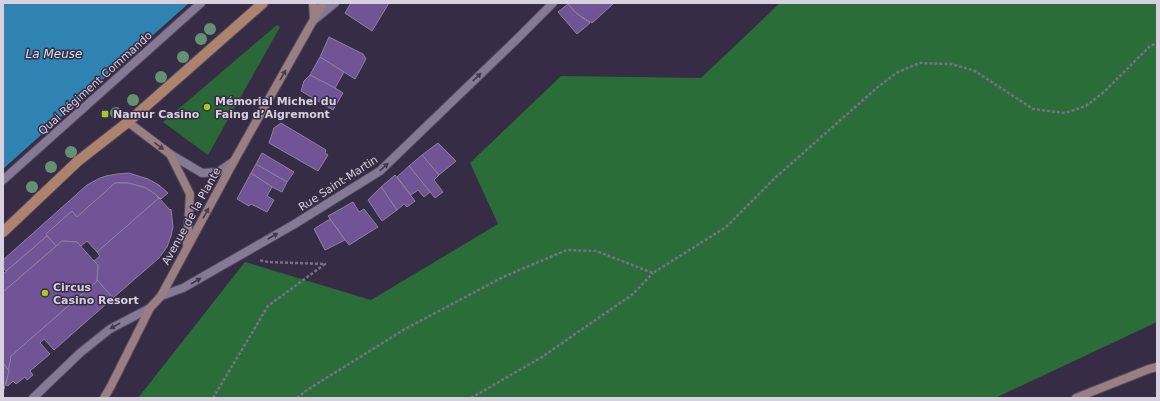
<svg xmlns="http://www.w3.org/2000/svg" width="1160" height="401" viewBox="0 0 1160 401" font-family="'DejaVu Sans',sans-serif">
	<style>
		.green { fill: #2b6838 }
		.forest { fill: #2a6d39 }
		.water { fill: #2f83b2 }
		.building { fill: #715496; stroke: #8d829f }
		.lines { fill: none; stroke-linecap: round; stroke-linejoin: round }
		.lane-casing { stroke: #52495d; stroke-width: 10 }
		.street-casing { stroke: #52495d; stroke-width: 10 }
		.secondary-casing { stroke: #52495d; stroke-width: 10 }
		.primary-casing { stroke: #52495d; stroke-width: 12 }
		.path { stroke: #797085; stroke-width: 2.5; stroke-dasharray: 3 2; stroke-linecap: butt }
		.lane { stroke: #857996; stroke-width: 8 }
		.street { stroke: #857996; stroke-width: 8 }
		.secondary { stroke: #997e82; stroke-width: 8 }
		.primary { stroke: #ad836e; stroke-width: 10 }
		.tree { fill: #649172 }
		.oneway { fill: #4b3c51 }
		.oneway2 { fill: #433851 }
		.poi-dot { fill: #a6c821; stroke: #372c45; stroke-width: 1.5 }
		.labels { text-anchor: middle; stroke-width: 3; stroke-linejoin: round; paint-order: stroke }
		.street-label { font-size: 11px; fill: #d6d0df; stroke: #372c45 }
		.poi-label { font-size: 11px; font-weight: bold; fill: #d6d0df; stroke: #372c45; text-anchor: start }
		.water-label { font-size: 12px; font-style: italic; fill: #d4e8f5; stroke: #372c45 }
	</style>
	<rect width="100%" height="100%" fill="#372c45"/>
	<path class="green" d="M 277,25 L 280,27 L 208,155 L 163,122 Z"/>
	<path class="forest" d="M 780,3 L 1157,3 L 1157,322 L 995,398 L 138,398 L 245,262 L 371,300 L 498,224 L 470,163 L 561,76 L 701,78 Z"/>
	<path class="water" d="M 3,3 L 189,3 L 3,169 Z"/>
	<g class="building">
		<path d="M 351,3 L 389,3 L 372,31 L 345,13 Z"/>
		<path d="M 569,3 L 614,3 L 592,23 L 576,13 L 568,4 Z"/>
		<path d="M 568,4 L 576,13 L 590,23 L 577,34 L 558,12 Z"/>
		<path d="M 329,37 L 363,54 L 366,59 L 355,79 L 320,57 Z"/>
		<path d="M 320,57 L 344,72 L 335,88 L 310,75 Z"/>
		<path d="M 310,75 L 335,88 L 343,93 L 333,110 L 301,91 L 304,81 Z"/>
		<path d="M 281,123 L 326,150 L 325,153 L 328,155 L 318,171 L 269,143 L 274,128 Z"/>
		<path d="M 438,143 L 456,161 L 439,175 L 422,155 Z"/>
		<path d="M 262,153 L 294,172 L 287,182 L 256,164 Z"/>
		<path d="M 422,155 L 439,175 L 434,180 L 443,192 L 435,198 L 409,166 Z"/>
		<path d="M 256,164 L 287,182 L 282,192 L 272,187 L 251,173 Z"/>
		<path d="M 409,166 L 430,192 L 424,197 L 418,190 L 411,195 L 397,177 Z"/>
		<path d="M 129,173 L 148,179 L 159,185 L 168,193 L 161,199 L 155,194 L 146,188 L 136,185 L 128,183 L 115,183 L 77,217 L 72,211 L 46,234 L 47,236 L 6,271 L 3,268 L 3,260 L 87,185 L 100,178 L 106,176 L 117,174 Z"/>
		<path d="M 251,173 L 272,187 L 267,196 L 274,200 L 267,212 L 251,204 L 249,206 L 237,199 Z"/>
		<path d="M 395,175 L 415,201 L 407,207 L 404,204 L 397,210 L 381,187 Z"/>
		<path d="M 115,183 L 128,183 L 136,185 L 146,188 L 155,194 L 159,198 L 97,252 L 87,241 L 81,246 L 77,242 L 62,241 L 56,246 L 46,234 L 72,211 L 77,217 Z"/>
		<path d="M 381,187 L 397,210 L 382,221 L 368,200 Z"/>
		<path d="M 159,198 L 170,210 L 171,209 L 173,227 L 171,236 L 167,247 L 159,258 L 113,298 L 97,280 L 98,265 L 94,261 L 100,256 L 97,252 Z"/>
		<path d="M 353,202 L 359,212 L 364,209 L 378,227 L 349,245 L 328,216 Z"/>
		<path d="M 330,219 L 345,240 L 325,250 L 314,229 Z"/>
		<path d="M 47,236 L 56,246 L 3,292 L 3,274 Z"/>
		<path d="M 62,241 L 77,242 L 94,261 L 98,265 L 97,281 L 11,356 L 9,371 L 3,363 L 3,292 Z"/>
		<path d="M 97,280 L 113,298 L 54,350 L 44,339 L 40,343 L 50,354 L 30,371 L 33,375 L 27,380 L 25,377 L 16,384 L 13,381 L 8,386 L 6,385 L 11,356 L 97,281 Z"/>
		<path d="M 3,363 L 9,371 L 3,393 Z"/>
	</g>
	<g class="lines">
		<g class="lane-casing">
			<g id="lane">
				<path d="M 314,20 L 335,3"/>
				<path d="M 3,180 L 201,3"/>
			</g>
		</g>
		<g class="street-casing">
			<g id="street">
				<path d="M 170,154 L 202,173 L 218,172 L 234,161"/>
				<path d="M 161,296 L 183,288 L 293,225 L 380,171 L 517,39 L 553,3"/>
				<path d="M 33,398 L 80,353 L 110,329 L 150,308"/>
			</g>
		</g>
		<g class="secondary-casing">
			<g id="secondary">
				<path d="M 313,3 L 314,19"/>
				<path d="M 128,122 L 170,154 L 190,194 L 187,244"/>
				<path d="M 104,398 L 111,386 L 150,308 L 161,296 L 234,161 L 323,3"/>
				<path d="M 1076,398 L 1149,369 L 1157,367"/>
			</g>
		</g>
		<g class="primary-casing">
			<path id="primary" d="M 3,232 L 78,161 L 128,122 L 263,3"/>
		</g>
		<g class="path">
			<path d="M 213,398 L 268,306 L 325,264 L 268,262 L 259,260"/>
			<path d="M 297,398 L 307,390 L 405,329 L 503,277 L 567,250 L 596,251 L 653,273 L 726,227 L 776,177 L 879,86 L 898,72 L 920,63 L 951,64 L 975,71 L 1033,109 L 1065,113 L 1086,106 L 1104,92 L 1150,46 L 1157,43"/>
			<path d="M 471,398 L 542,357 L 633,294 L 653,273"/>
		</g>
		<use href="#lane" class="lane"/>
		<use href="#street" class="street"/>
		<use href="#secondary" class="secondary"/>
		<use href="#primary" class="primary"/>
	</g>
	<g class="tree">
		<circle cx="210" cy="29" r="6"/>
		<circle cx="201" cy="39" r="6"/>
		<circle cx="183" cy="57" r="6"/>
		<circle cx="161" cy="77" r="6"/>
		<circle cx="133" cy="100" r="6"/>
		<circle cx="116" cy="113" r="6"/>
		<circle cx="71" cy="152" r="6"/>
		<circle cx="51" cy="167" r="6"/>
		<circle cx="32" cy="187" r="6"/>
	</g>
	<defs><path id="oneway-solid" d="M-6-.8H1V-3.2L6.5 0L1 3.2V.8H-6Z"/></defs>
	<g class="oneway">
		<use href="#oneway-solid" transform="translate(283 75) rotate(-60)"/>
		<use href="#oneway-solid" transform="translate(159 146) rotate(37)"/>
		<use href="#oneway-solid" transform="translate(206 213) rotate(-61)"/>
	</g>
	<g class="oneway2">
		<use href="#oneway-solid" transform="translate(477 77) rotate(-44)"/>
		<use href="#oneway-solid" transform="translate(384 167) rotate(-42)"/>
		<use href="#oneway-solid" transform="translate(273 236) rotate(-30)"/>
		<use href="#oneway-solid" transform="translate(196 281) rotate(-30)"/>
		<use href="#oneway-solid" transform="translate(115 326) rotate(151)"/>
	</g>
	<g class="poi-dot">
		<circle cx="207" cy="107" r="4"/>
		<rect x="101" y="110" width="8" height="8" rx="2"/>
		<circle cx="45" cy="293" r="4"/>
	</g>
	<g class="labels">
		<g class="street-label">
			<text transform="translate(95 83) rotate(-42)" y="4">Quai Régiment Commando</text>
			<text transform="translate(338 183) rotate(-33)" y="4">Rue Saint-Martin</text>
			<text transform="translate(191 216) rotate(-61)" y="4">Avenue de la Plante</text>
		</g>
		<g class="poi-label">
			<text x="215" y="105">Mémorial Michel du<tspan x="215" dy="13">Faing d’Aigremont</tspan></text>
			<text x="113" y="118">Namur Casino</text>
			<text x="53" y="291">Circus<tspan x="53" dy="13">Casino Resort</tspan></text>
		</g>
		<g class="water-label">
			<text x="54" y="58">La Meuse</text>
		</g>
	</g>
	<rect width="1160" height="401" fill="none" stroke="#d6d0df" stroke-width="8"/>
</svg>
